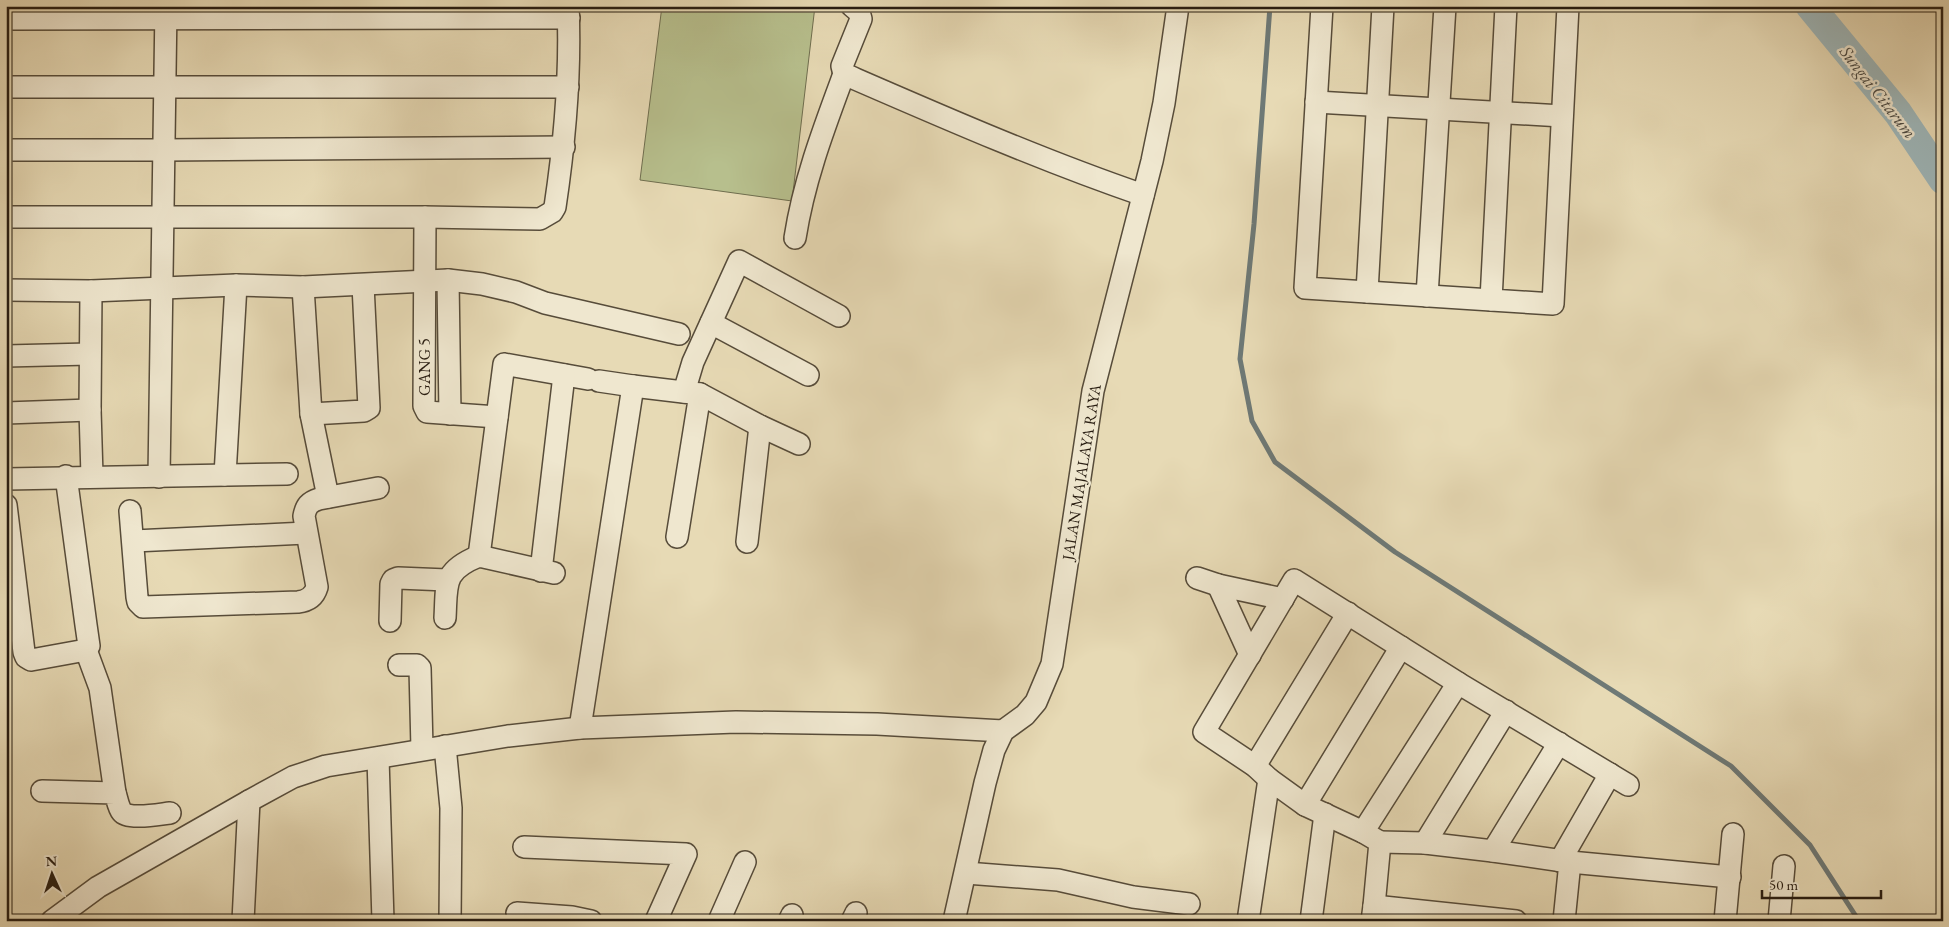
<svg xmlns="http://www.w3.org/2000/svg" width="1949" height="927" viewBox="0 0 1949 927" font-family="'EB Garamond',serif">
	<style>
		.green { fill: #b7bf8d; stroke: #6f6e4f }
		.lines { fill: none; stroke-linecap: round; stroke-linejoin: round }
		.stream { stroke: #6e7976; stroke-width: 5 }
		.river { stroke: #9eb7ba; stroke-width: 29 }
		.minor-casing { stroke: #574c3a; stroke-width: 24 }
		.minor { stroke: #efe7cf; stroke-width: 21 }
		.labels { text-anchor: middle; stroke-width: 5; stroke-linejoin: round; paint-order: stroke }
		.street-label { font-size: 16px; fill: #271c11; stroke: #efe7cf }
		.water-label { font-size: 18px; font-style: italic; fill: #4b4a44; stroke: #efe7cf }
	</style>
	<rect width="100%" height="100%" fill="#e7dab5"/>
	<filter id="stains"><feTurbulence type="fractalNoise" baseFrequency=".004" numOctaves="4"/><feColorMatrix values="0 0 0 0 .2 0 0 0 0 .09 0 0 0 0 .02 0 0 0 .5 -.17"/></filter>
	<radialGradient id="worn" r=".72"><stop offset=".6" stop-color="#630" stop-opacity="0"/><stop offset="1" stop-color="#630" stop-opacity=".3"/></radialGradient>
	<path class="green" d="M 662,6 L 815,6 L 792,201 L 640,180 Z"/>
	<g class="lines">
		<path class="stream" d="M 1270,6 L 1254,224 L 1240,359 L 1252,421 L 1275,462 L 1395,552 L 1731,766 L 1810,845 L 1859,921"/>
		<path class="river" d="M 1810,6 L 1898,113 L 1943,180"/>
		<g class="minor-casing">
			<g id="minor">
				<path d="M 852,6 L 859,12 L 861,19 L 842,66 L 844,74 C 943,117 1041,160 1143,195"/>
				<path d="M 1322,6 L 1305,288 L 1491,300"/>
				<path d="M 1506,6 L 1491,300 L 1553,304 L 1568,6"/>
				<path d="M 6,19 L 569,18"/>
				<path d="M 6,87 L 568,87"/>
				<path d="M 1316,102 L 1562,116"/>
				<path d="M 6,150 L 164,150 L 564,147"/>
				<path d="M 6,217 L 425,217 L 540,219 L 552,212 L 555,207 C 565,140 571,74 568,6"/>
				<path d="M 425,217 L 424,406 L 427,412 L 497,417"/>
				<path d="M 795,238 C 804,180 824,128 844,74"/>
				<path d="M 448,280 L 450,414"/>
				<path d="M 303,287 L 311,414 L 364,411 L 369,408 L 363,285"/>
				<path d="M 6,290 L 91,291 L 236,285 L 303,287 L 448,280 L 482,284 L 516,292 L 545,303 L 679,334"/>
				<path d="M 91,291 L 90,410 L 92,476"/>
				<path d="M 1367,292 L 1383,6"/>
				<path d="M 1427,296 L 1445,6"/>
				<path d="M 711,323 L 808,375"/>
				<path d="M 6,356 L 89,354"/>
				<path d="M 599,381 L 633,386"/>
				<path d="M 684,392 L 693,362 L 739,261 L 839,316"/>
				<path d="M 700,394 L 760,426 L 799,444"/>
				<path d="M 6,413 L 90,410"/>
				<path d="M 311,414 L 328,497"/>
				<path d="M 225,475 L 236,285"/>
				<path d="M 159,477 L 166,6"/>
				<path d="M 6,479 L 287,474"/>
				<path d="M 6,505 L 24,652 L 26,657 L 31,660 L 86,650 L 89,646 L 86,625 L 66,476"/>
				<path d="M 130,511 L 137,597 L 138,602 L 143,607 L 298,602 C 307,601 314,597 317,587 L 304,516 C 306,506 309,502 319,499 L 378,488"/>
				<path d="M 134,541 L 306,533"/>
				<path d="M 747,542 L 760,426"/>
				<path d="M 479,556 L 504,364 L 588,379"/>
				<path d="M 541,571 L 564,375"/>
				<path d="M 1197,578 L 1218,585"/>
				<path d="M 445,618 C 447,584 442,571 479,556 L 554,573"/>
				<path d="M 390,621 L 391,584 L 393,580 L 398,578 L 447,580"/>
				<path d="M 86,650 L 100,688 L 115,793"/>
				<path d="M 1250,655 L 1218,585 L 1283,599"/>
				<path d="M 399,665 L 417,665 L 420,668 L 422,749"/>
				<path d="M 580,728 L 633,386 L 700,394 L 677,537"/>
				<path d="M 445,746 L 451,808 L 450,921"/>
				<path d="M 378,758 L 383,921"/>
				<path d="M 1255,766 L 1348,613"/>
				<path d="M 1269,779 L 1255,766 L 1204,732 L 1294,580 L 1458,683"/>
				<path d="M 42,791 L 115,793 C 117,798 118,807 122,812 C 128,820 160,814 170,813"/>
				<path d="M 1305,805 L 1401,647"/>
				<path d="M 1380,842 L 1425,843 L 1493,851 L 1570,862 L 1564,921"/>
				<path d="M 1425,843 L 1506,711"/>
				<path d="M 524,847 L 686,854 L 656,921"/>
				<path d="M 1493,851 L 1559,743"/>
				<path d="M 1560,861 L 1610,774"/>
				<path d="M 1570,862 L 1730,877"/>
				<path d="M 966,873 L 1058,880 L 1133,897 L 1189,904"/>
				<path d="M 1374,906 L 1380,842 L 1363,832 L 1458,683 L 1628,785"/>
				<path d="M 517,913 L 572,917 L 591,921"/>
				<path d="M 52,921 L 98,887 L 249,801 L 293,777 L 326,766 L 508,736 L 580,728 L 736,722 L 877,724 L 1003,731"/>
				<path d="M 243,921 L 249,801"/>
				<path d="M 719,921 L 745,862"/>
				<path d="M 789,921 L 792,915"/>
				<path d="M 852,921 L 856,913"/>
				<path d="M 954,921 L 985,783 L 994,750 L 1003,731 L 1025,715 L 1036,702 L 1052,664 L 1093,391 L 1152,161 L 1164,103 L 1178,6"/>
				<path d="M 1248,921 L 1269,779 L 1305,805 L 1363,832"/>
				<path d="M 1311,921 L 1325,814"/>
				<path d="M 1372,921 L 1374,906 L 1516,921"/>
				<path d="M 1725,921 L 1733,834"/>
				<path d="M 1779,921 L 1784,866"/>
			</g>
		</g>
		<use href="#minor" class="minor"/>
	</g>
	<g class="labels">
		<g class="street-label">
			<text transform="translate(424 367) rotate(-90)" y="6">GANG 5</text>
			<text transform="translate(1081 472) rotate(-81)" y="6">JALAN MAJALAYA RAYA</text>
		</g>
		<g class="water-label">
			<text transform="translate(1878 92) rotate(52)" y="6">Sungai Citarum</text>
		</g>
	</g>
	<rect width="1949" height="927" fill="none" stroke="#e7dab5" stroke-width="25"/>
	<rect x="8" y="8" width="1934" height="912" fill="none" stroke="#271c11" stroke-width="2.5"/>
	<rect x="12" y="12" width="1924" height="902" fill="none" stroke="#271c11"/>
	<g transform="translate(52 874) rotate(357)" stroke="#efe7cf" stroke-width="4" paint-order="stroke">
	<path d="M0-4L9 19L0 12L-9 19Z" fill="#271c11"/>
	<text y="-8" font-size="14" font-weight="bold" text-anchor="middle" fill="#271c11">N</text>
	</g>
	<path d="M1762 890v8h119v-8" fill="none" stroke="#271c11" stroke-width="2.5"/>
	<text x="1769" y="890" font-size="15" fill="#271c11" stroke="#efe7cf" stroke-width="4" paint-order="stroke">50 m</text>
	<rect width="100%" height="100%" filter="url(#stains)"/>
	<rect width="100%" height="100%" fill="url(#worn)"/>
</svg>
